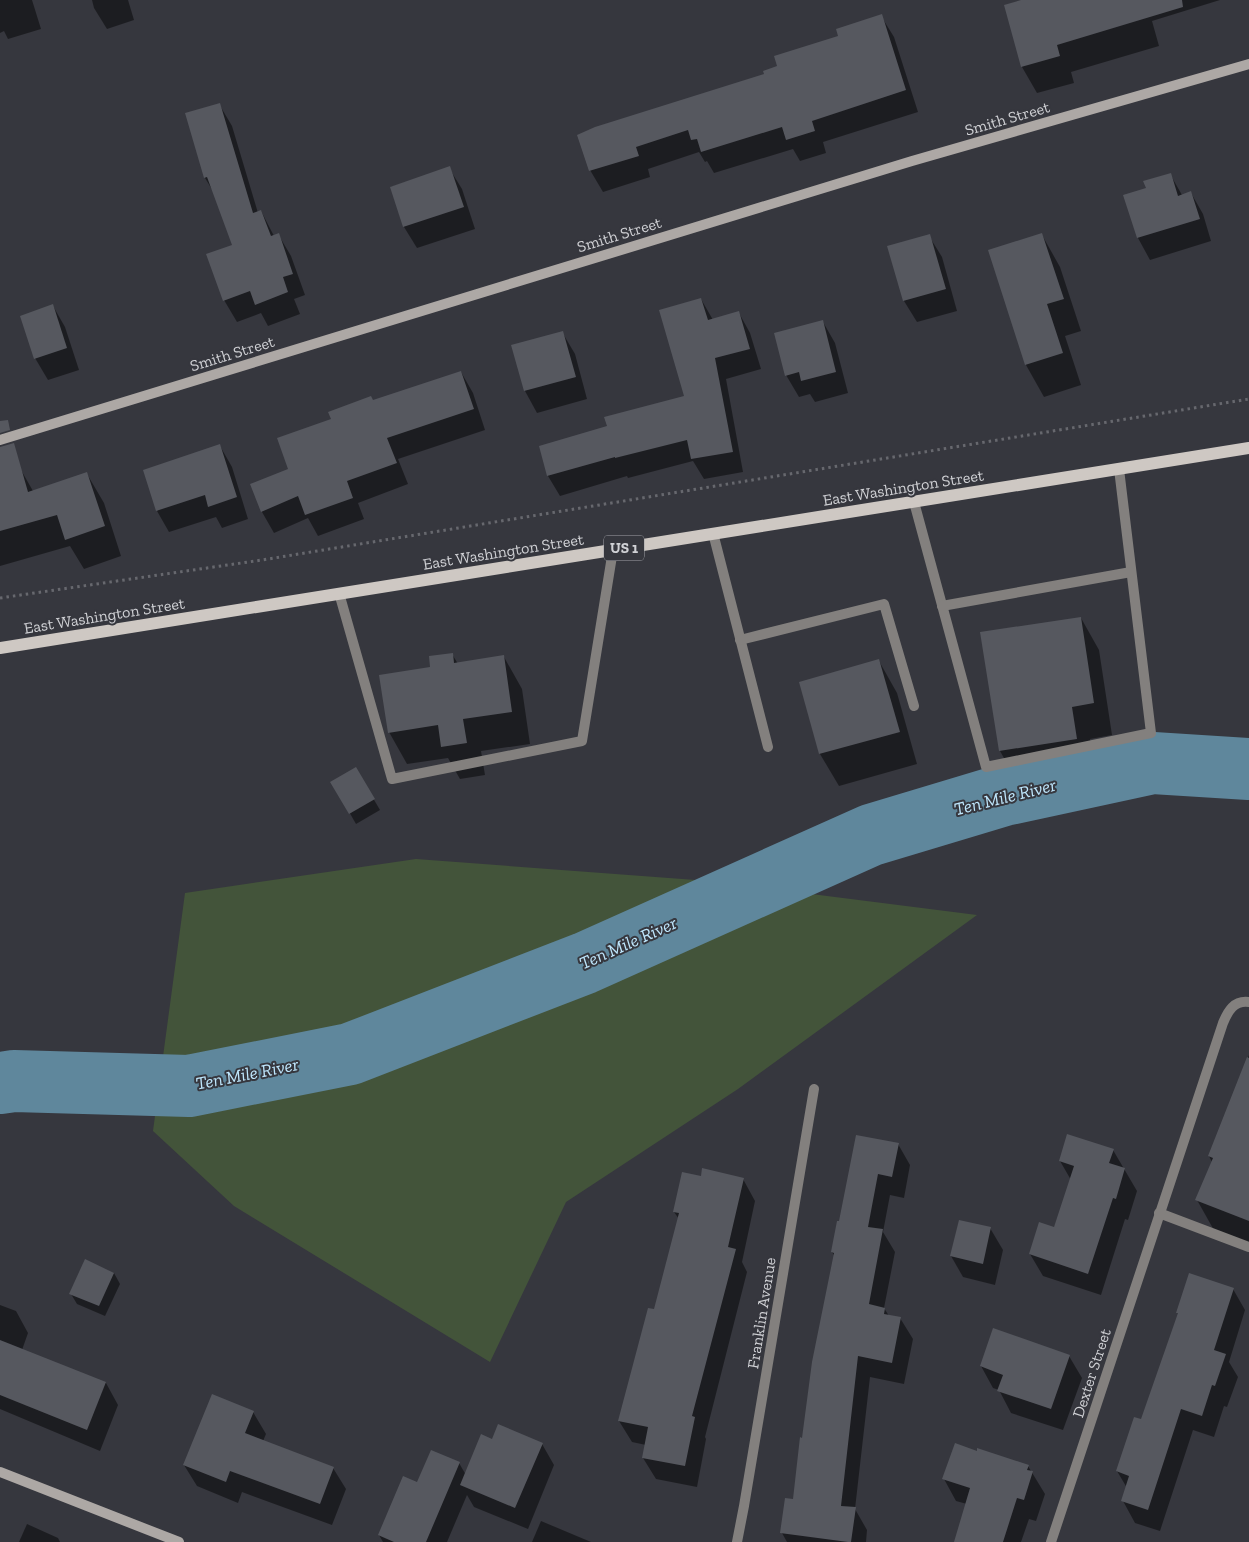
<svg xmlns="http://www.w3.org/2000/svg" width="1249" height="1542" viewBox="0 0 1249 1542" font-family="'Zilla Slab',serif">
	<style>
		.green { fill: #43543a }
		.shadow { fill: #0007 }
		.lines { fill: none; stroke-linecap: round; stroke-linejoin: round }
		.river { stroke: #5f879c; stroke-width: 62 }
		.building { fill: #56585f }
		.path { stroke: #67686e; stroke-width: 3; stroke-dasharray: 2.5 4; stroke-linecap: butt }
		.lane { stroke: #83807e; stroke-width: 10 }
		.street { stroke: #83807e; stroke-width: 10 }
		.secondary { stroke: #ada8a5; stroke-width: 10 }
		.primary { stroke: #cec8c3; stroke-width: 12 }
		.labels { text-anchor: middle; stroke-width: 4; stroke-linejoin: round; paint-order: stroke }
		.shield { fill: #36373e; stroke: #a2a3a8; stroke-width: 1 }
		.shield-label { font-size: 15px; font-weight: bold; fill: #d0d1d5 }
		.street-label { font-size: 16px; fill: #d0d1d5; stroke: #36373e }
		.water-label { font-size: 18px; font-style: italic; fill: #bfe7fd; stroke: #36373e }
	</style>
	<rect width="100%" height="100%" fill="#36373e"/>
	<path class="green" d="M 416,859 L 709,881 L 977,915 L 738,1089 L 566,1202 L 490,1362 L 234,1206 L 153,1131 L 185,893 Z"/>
	<g class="shadow">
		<path d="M 0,0 L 32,0 L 41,29 L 8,39 L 4,31 L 0,33 Z"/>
		<path d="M 92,0 L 128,0 L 134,20 L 107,29 L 94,8 Z"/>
		<path d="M 1026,0 L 1220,0 L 1152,21 L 1159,46 L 1071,72 L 1074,83 L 1037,93 L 1022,67 Z"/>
		<path d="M 881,16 L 894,37 L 918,112 L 823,142 L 826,153 L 800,161 L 793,149 L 714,173 L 707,161 L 705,162 L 699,152 L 648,169 L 650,177 L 603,192 L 590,170 L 779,67 Z"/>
		<path d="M 219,104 L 232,126 L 258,213 L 261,211 L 274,236 L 278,234 L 291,256 L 305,295 L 294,299 L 300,314 L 268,326 L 261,313 L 237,322 L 224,300 L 234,246 L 213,191 L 205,178 L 186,114 Z"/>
		<path d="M 449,168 L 462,189 L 475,229 L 417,248 L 404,227 L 391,187 Z"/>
		<path d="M 1170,174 L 1182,195 L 1191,193 L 1203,214 L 1211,241 L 1150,260 L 1138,238 L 1125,196 L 1147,189 Z"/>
		<path d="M 1042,235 L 1060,267 L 1081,331 L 1065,336 L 1081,385 L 1044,397 L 1026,365 L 990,251 Z"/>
		<path d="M 929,236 L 942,257 L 957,311 L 917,322 L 904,301 L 889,247 Z"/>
		<path d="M 701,299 L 713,320 L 739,313 L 750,333 L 761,369 L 726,379 L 743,472 L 704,479 L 693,461 L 628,478 L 627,476 L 560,496 L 548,476 L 540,447 L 608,427 L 685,397 Z"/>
		<path d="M 53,306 L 65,327 L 79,370 L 48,380 L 35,358 Z"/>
		<path d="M 823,322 L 835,343 L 848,393 L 815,402 L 810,394 L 799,397 L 786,375 Z"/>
		<path d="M 562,332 L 575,354 L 587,399 L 537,413 L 525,391 L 513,346 Z"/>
		<path d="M 461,372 L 473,393 L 485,430 L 398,459 L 408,484 L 358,503 L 364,519 L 318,536 L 308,518 L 274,533 L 262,512 L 252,485 L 290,470 L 332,419 L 373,401 Z"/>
		<path d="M 220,446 L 232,467 L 248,519 L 222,528 L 216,517 L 169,532 L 157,511 Z"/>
		<path d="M 21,470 L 33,491 L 87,474 L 104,503 L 121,556 L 84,569 L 70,546 L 0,566 L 0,476 Z"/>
		<path d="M 1081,618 L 1099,650 L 1112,735 L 1090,739 L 1095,771 L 1018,783 L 1000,751 Z"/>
		<path d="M 452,654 L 458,664 L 504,657 L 522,689 L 530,744 L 481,751 L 485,775 L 460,779 L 448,758 L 407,764 L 389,732 L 431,668 Z"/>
		<path d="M 879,661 L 897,693 L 917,764 L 839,786 L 820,754 L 801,683 Z"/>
		<path d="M 356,769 L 380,810 L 356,824 L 332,782 Z"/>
		<path d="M 1249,1055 L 1249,1245 L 1215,1232 L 1197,1200 L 1212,1162 L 1209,1156 Z"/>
		<path d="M 898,1144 L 910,1165 L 904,1198 L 890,1195 L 883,1232 L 895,1252 L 884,1308 L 889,1316 L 900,1318 L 913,1339 L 904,1384 L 870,1377 L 855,1509 L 867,1530 L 866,1542 L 787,1542 L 782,1533 L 794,1500 L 835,1257 L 832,1252 L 840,1223 Z"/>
		<path d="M 1113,1150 L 1137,1191 L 1128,1220 L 1125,1219 L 1101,1295 L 1043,1276 L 1030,1254 L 1054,1228 L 1071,1180 L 1060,1161 Z"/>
		<path d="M 702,1178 L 743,1179 L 755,1201 L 742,1262 L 747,1272 L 705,1437 L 706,1439 L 697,1487 L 656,1479 L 643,1458 L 646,1445 L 632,1442 L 619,1421 L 655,1311 L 679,1219 L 674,1212 Z"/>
		<path d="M 990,1228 L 1003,1250 L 995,1285 L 963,1277 L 951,1256 Z"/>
		<path d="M 114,1273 L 120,1284 L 105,1316 L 77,1304 L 71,1294 Z"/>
		<path d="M 1233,1289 L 1245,1310 L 1229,1362 L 1238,1377 L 1227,1407 L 1224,1406 L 1214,1437 L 1193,1430 L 1160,1531 L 1135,1523 L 1123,1501 L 1127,1488 L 1117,1471 L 1142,1421 L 1179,1314 L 1178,1313 Z"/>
		<path d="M 0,1305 L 16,1311 L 28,1333 L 22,1350 L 106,1383 L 118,1405 L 100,1451 L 0,1409 Z"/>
		<path d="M 1069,1356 L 1082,1378 L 1063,1430 L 1011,1413 L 999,1390 L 993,1388 L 981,1366 Z"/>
		<path d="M 253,1412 L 266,1434 L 263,1441 L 333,1468 L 346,1489 L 332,1525 L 242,1492 L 238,1503 L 197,1486 L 184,1465 Z"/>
		<path d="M 492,1440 L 542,1444 L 554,1465 L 528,1529 L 474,1507 L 467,1495 L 447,1542 L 383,1542 L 379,1535 L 418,1484 L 459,1463 L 466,1475 Z"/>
		<path d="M 1028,1466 L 1045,1494 L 1036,1521 L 1029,1519 L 1021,1542 L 955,1542 L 967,1504 L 956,1501 L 944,1479 Z"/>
		<path d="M 541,1521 L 591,1542 L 532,1542 Z"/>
		<path d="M 27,1524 L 58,1538 L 60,1542 L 19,1542 Z"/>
	</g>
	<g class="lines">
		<path class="river" d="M 0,1083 L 14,1081 L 189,1086 L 350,1054 L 585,963 L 871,835 L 1004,795 L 1153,763 L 1249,769"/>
	</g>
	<g class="building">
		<path d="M 1021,0 L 1182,0 L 1183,7 L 1057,45 L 1060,56 L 1021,67 L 1004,5 Z"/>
		<path d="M 882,14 L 906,90 L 812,121 L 815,131 L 786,140 L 782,127 L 701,152 L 697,139 L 691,140 L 688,130 L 636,147 L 639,156 L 589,171 L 577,135 L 595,127 L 764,74 L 763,71 L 777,66 L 774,56 L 838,36 L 836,29 Z"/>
		<path d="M 220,103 L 253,213 L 261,210 L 271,236 L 279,233 L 293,274 L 283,277 L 288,292 L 255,305 L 250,291 L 223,301 L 206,254 L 232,245 L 207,177 L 204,178 L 185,113 Z"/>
		<path d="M 450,166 L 464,207 L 403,227 L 390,187 Z"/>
		<path d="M 1171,173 L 1178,196 L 1191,191 L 1200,219 L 1137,238 L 1123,195 L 1146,188 L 1143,181 Z"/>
		<path d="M 1042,233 L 1064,299 L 1047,304 L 1063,353 L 1025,365 L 988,250 Z"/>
		<path d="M 930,234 L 946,289 L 903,301 L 887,246 Z"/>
		<path d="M 701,298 L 708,320 L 739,311 L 750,349 L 715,358 L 733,452 L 691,459 L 687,440 L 615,458 L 615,457 L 547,476 L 539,446 L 607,426 L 604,417 L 684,396 L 659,310 Z"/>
		<path d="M 53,304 L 67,348 L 34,359 L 20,316 Z"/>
		<path d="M 823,320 L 836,372 L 801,381 L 799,372 L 785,376 L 774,333 Z"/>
		<path d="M 563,331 L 576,377 L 524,391 L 511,345 Z"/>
		<path d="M 461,371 L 474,409 L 387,438 L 397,463 L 347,481 L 353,498 L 305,515 L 298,496 L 261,512 L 250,484 L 288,469 L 277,438 L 331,419 L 328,412 L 371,396 L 373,400 Z"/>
		<path d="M 8,420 L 10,430 L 0,433 L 0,421 Z"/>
		<path d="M 14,443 L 28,492 L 87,472 L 105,526 L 65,540 L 57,515 L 0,531 L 0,447 Z"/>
		<path d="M 220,444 L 237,497 L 208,507 L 205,495 L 156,511 L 143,470 Z"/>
		<path d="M 1081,617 L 1094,703 L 1072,707 L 1077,739 L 999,751 L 980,632 Z"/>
		<path d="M 453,653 L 454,663 L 504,655 L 512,712 L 463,719 L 467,743 L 441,747 L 438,725 L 388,733 L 379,675 L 430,667 L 429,656 Z"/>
		<path d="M 879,659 L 900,732 L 819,754 L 799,682 Z"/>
		<path d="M 356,767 L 375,799 L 349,814 L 330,782 Z"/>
		<path d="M 1247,1057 L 1249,1058 L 1249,1221 L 1195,1200 L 1213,1158 L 1208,1156 Z"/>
		<path d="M 1067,1134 L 1114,1149 L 1109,1163 L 1125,1168 L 1116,1199 L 1113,1198 L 1088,1274 L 1029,1254 L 1039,1222 L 1054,1227 L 1074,1166 L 1059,1161 Z"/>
		<path d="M 856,1135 L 899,1143 L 892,1177 L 878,1174 L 868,1227 L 883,1229 L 869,1304 L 885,1308 L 884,1314 L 901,1317 L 892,1363 L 858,1356 L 841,1506 L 856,1507 L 851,1542 L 848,1542 L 780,1533 L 785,1498 L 793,1499 L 800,1437 L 802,1438 L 812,1362 L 834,1253 L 831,1252 L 837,1221 L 839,1221 Z"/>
		<path d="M 702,1168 L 744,1178 L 728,1247 L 736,1249 L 692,1416 L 695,1417 L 685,1466 L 642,1458 L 648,1427 L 618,1421 L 648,1308 L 654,1309 L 679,1213 L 673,1212 L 682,1172 L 701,1176 Z"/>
		<path d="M 959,1220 L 991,1227 L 983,1264 L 950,1256 Z"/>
		<path d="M 85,1259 L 114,1273 L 99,1306 L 69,1294 Z"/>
		<path d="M 1189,1273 L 1234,1288 L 1214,1350 L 1226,1354 L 1215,1386 L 1212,1385 L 1202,1416 L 1181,1409 L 1148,1510 L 1121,1501 L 1129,1476 L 1116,1471 L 1134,1417 L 1141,1419 L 1178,1313 L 1176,1313 Z"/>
		<path d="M 993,1328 L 1070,1355 L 1051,1409 L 997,1391 L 1003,1375 L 980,1366 Z"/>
		<path d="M 0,1340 L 106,1382 L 87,1430 L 0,1395 Z"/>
		<path d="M 212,1394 L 254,1411 L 245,1433 L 334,1467 L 320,1504 L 230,1471 L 226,1482 L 183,1465 Z"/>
		<path d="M 498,1424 L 543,1443 L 515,1508 L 460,1485 L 481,1434 L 492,1439 Z"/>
		<path d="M 955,1443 L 977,1451 L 977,1448 L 1029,1465 L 1027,1470 L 1033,1471 L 1024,1500 L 1017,1498 L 1003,1542 L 954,1542 L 970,1488 L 942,1479 Z"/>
		<path d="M 431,1450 L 460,1462 L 426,1542 L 394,1542 L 378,1535 L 403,1476 L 417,1482 Z"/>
	</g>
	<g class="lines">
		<path class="path" d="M 0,598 L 262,560 L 1249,399"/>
		<g class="lane">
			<path d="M 914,502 L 986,767 L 1151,733 L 1119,469"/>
			<path d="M 713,533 L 768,747"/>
			<path d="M 339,593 L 392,779 L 582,741 L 613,550"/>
			<path d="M 942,606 L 1131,572"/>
			<path d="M 740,640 L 884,604 L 914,706"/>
		</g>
		<g class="street">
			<path d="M 1159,1213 L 1249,1247"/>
			<path d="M 737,1542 L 744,1506 L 814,1089"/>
			<path d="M 1051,1542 L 1223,1023 C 1228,1011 1234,1000 1249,1002"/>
		</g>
		<g class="secondary">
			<path d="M 0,440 L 912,161 L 1249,64"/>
			<path d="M 0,1472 L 179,1542"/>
		</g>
		<path class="primary" d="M 0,648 L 1249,448"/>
	</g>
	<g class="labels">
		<rect class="shield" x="604" y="535.5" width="40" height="25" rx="4"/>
		<g class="shield-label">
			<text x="624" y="553">US 1</text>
		</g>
		<g class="street-label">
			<text transform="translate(1007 118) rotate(-16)" y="6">Smith Street</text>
			<text transform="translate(619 234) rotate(-17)" y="6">Smith Street</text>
			<text transform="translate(232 353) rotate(-17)" y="6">Smith Street</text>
			<text transform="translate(903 487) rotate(-9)" y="6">East Washington Street</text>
			<text transform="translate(503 551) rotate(-9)" y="6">East Washington Street</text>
			<text transform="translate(104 615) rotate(-9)" y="6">East Washington Street</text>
			<text transform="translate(761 1313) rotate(-81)" y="6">Franklin Avenue</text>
			<text transform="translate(1091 1373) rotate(-72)" y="6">Dexter Street</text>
		</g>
		<g class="water-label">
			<text transform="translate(1005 797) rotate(-14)" y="6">Ten Mile River</text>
			<text transform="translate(628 943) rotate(-24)" y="6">Ten Mile River</text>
			<text transform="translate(247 1074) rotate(-11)" y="6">Ten Mile River</text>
		</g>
	</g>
</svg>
